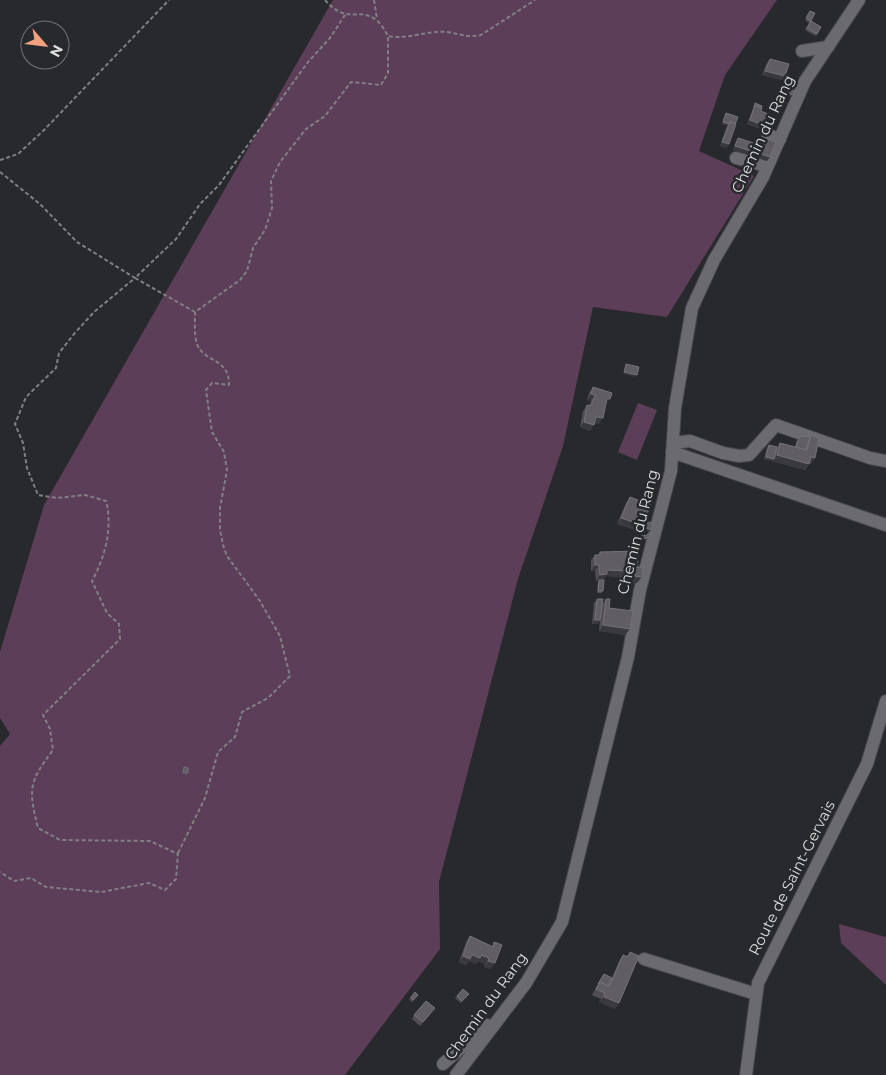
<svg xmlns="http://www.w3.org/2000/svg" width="886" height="1075" viewBox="0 0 886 1075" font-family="Montserrat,sans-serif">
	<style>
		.green { fill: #5d3e58 }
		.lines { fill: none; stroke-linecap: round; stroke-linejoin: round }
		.minor-casing { stroke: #46464a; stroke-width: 14 }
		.path { stroke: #808084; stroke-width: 2; stroke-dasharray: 4 2.5; stroke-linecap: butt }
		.minor { stroke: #6a6a6f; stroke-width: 12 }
		.wall { fill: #514f53 }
		.shaded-wall { fill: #3a393d }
		.building { fill: #605e62; stroke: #737276 }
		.labels { text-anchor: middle; stroke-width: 5; stroke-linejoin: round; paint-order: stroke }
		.street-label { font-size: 15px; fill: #dddde0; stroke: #28292d }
	</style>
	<rect width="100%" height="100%" fill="#28292d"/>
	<g class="green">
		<path d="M 333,0 L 777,0 L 725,75 L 699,151 L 754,176 L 667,317 L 593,307 L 563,446 L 518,579 L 439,882 L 440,949 L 345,1075 L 0,1075 L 0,746 L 10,734 L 0,718 L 0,652 L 44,505 Z"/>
		<path d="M 638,403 L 657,410 L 637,460 L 618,452 Z"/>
		<path d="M 839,924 L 886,937 L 886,985 L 841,943 Z"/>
	</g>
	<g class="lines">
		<g class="minor-casing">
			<g id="minor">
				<path d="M 802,51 L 828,47"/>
				<path d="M 768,135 L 780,139"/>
				<path d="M 736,158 L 767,166"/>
				<path d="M 673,443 L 690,441 L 723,453 L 739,456 L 749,455 L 776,425 L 870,458 L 886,461"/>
				<path d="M 672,452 L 886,525"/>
				<path d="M 644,959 L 756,994"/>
				<path d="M 443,1064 L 487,1025"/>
				<path d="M 456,1075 L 526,983 L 562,922 L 628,657 L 640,590 L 671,471 L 675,408 L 692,308 L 714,260 L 763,177 L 805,81 L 859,0"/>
				<path d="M 746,1075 L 758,983 L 867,764 L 886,701"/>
			</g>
		</g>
		<g class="path">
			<path d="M 325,0 C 348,26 358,6 376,20 C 381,23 385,31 388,36 C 408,40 427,30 447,32 C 460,34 468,38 481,35 L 535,0"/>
			<path d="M 374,0 L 377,19"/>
			<path d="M 0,160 L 18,154 L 44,130 L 169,0"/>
			<path d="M 0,172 L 40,204 L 77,242 L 135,278 L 94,312 L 74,334 L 59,353 L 56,368 L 26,397 L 15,424 L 23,443 L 27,468 L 38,495 L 57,498 L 85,495 L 106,501 C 113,528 105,557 92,581 L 107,613 L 119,624 L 120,639 L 43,715 L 50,729 L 53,750 C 29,782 28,788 38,828 L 60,840 L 150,841 L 178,854 L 176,879 L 165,890 L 149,883 L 101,892 L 46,887 L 31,878 L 14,881 L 0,872"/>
			<path d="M 195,312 L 135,278 L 176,239 L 200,204 L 219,185 L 308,62 L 330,38 L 345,15"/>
			<path d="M 178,853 L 205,798 L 218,752 L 235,737 L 242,712 L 268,698 L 290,676 L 280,636 L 260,601 L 227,556 L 223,545 L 220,529 L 220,508 L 227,470 L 224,452 L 212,432 L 206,390 L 212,383 L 229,385 C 230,358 203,362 197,344 C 194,335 195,322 195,312 L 240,280 L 247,271 L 253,248 L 265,230 L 272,208 L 271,181 L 280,162 L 306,129 L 325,116 L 351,82 L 381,85 L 388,73 L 388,36"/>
		</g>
		<use href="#minor" class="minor"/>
	</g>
	<g class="wall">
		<path d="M 810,11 L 811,21 L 821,27 L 816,36 L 805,30 L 809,23 L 805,20 Z"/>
		<path d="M 770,59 L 785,76 L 782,80 L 762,75 L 767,63 Z"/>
		<path d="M 755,103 L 761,111 L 761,129 L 747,124 Z"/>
		<path d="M 726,113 L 738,117 L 729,144 L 726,148 L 720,146 L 727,126 L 722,124 Z"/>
		<path d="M 761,137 L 767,161 L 733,150 L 736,142 L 738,138 L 756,144 Z"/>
		<path d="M 593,387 L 606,404 L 599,424 L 594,423 L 590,431 L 580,427 L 583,411 L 587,405 L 589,406 L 591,401 L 587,400 L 589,393 Z"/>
		<path d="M 811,435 L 815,458 L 811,464 L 809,464 L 805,470 L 764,459 L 767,447 L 769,445 L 777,447 L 780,443 L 795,447 L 796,442 L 799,438 L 810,437 Z"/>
		<path d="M 630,497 L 642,525 L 638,531 L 617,524 L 626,503 Z"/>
		<path d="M 600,552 L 637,567 L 637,583 L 620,581 L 620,577 L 606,576 L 603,580 L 602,593 L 597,593 L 598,582 L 599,580 L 596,581 L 595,571 L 591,571 L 591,560 L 595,555 L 598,555 Z"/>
		<path d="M 597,599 L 602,605 L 606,599 L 609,608 L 625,635 L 599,631 L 600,620 L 598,624 L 592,624 L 594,603 Z"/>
		<path d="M 470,936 L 492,946 L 494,942 L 491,969 L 484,967 L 485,964 L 478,961 L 476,964 L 469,961 L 466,965 L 459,962 L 466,942 Z"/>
		<path d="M 630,952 L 619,1003 L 615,1009 L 599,1002 L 601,999 L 592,995 L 601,978 L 604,974 L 612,978 L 619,961 L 623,955 L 627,956 Z"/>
		<path d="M 463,989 L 469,994 L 461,1003 L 455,998 Z"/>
		<path d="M 415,992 L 417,997 L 412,1002 L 409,999 Z"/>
		<path d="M 432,1012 L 420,1026 L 412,1019 L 414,1015 Z"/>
	</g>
	<g class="shaded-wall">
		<path d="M 765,71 L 785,76 L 782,80 L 762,75 Z"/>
		<path d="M 787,93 L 793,95 L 791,97 L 786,95 Z"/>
		<path d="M 750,120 L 763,125 L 761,129 L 747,124 Z"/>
		<path d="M 723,122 L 729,124 L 727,126 L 722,124 Z"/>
		<path d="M 722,142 L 729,144 L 726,148 L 720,146 Z"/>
		<path d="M 735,146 L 770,157 L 767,161 L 733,150 Z"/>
		<path d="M 624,372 L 637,375 L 635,377 L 623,374 Z"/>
		<path d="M 591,394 L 595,395 L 591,401 L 587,400 Z"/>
		<path d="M 596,417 L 603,418 L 599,424 L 592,423 Z"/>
		<path d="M 584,422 L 594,425 L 590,431 L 580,427 Z"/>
		<path d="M 777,455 L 811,457 L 815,458 L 811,464 L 809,464 L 805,470 L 764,459 L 766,457 L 774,459 Z"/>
		<path d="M 621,518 L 642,525 L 638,531 L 617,524 Z"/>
		<path d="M 646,528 L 651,530 L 650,532 L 645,530 Z"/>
		<path d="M 652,534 L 645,540 L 636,542 L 637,540 Z"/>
		<path d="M 595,565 L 599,565 L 595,571 L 591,571 Z"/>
		<path d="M 607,570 L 625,571 L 620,577 L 606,576 L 603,580 L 596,581 L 600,575 Z"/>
		<path d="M 624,575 L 642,577 L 637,583 L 620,581 Z"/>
		<path d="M 595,620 L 600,620 L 598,624 L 592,624 Z"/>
		<path d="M 603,625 L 630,629 L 625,635 L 599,631 Z"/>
		<path d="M 472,955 L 481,955 L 489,958 L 485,964 L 478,961 L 476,964 L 469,961 L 466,965 L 459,962 L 463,956 Z"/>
		<path d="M 488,961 L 495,963 L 491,969 L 484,967 Z"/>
		<path d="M 604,997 L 619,1003 L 615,1009 L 599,1002 Z"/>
	</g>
	<g class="building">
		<path d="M 810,11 L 815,13 L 811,21 L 806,18 Z"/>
		<path d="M 811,21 L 821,27 L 817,34 L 807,28 Z"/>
		<path d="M 770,59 L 789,64 L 785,76 L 765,71 Z"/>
		<path d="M 790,89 L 795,91 L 793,95 L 787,93 Z"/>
		<path d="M 755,103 L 762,106 L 762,107 L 755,105 L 754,107 Z"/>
		<path d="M 755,105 L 762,108 L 761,111 L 768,114 L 763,125 L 750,120 Z"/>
		<path d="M 726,113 L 738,117 L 735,124 L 730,122 L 729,124 L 723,122 Z"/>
		<path d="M 730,122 L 736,124 L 729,144 L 722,142 Z"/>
		<path d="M 761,137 L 776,142 L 770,157 L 735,146 L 738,138 L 757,144 Z"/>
		<path d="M 626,364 L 639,367 L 637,375 L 624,372 Z"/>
		<path d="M 593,387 L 612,393 L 610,399 L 607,399 L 603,418 L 596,417 L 594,425 L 584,422 L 587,405 L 591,406 L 595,395 L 591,394 Z"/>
		<path d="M 811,435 L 819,438 L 815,458 L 811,457 L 809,464 L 777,455 L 780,443 L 807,450 Z"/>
		<path d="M 802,436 L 810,437 L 806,450 L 796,447 L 799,438 Z"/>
		<path d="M 769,445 L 777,447 L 774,459 L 766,457 Z"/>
		<path d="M 630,497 L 651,505 L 642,525 L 621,518 Z"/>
		<path d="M 648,522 L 653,523 L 651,530 L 646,528 Z"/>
		<path d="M 652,534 L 647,538 L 637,540 L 637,537 Z"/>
		<path d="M 639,551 L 637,567 L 643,567 L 642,577 L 624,575 L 625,571 L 607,570 L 607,574 L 600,575 L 599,565 L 595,565 L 595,555 L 600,555 L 600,552 Z"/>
		<path d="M 599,580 L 604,580 L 603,591 L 598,591 Z"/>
		<path d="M 597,599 L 603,599 L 600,620 L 595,620 Z"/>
		<path d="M 606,599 L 610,599 L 609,608 L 633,611 L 630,629 L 603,625 Z"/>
		<path d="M 184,767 L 188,768 L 188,773 L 183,773 Z"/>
		<path d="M 470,936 L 493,947 L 494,942 L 502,945 L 495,963 L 488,961 L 489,958 L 481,955 L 480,958 L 472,955 L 470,959 L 463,956 Z"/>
		<path d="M 630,952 L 639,956 L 619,1003 L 604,997 L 605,993 L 596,989 L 600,982 L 608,986 L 610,985 L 623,955 L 628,957 Z"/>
		<path d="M 604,974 L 612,978 L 608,986 L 600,982 L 598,984 Z"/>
		<path d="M 463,989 L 469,994 L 462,1001 L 457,996 Z"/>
		<path d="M 415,992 L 418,995 L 413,1000 L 411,997 Z"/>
		<path d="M 426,1001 L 435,1008 L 423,1022 L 414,1015 Z"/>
	</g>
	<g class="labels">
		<g class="street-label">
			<text transform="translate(763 134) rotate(-65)" y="5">Chemin du Rang</text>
			<text transform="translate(638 532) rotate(-76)" y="5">Chemin du Rang</text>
			<text transform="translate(792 878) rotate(-63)" y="5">Route de Saint-Gervais</text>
			<text transform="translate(486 1006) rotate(-54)" y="5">Chemin du Rang</text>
		</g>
	</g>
	<g transform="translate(45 45) rotate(118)"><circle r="24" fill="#28292d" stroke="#707175"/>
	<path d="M0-4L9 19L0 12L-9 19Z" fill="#f2a17e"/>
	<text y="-8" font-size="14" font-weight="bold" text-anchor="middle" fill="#dddde0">N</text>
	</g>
</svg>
